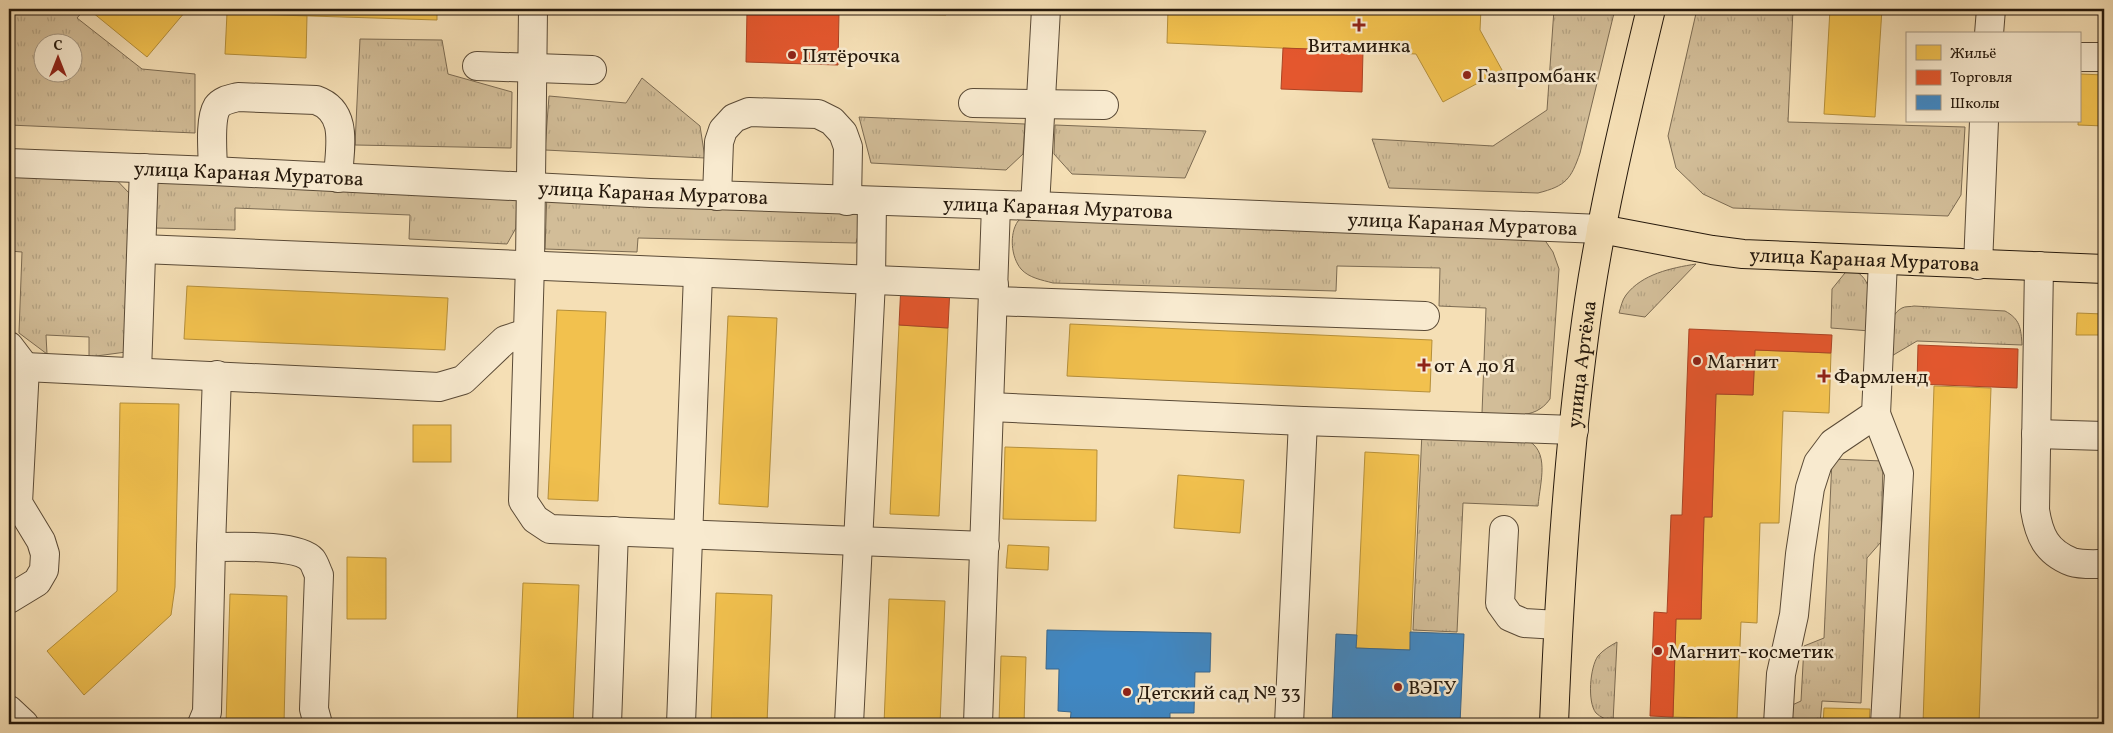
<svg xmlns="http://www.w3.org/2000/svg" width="2113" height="733" viewBox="0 0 2113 733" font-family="Vollkorn,serif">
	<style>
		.grass { fill: url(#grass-tufts); stroke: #7c6b52; fill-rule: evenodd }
		.homes { fill: #f2c14e; stroke: #b58f3a }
		.shops { fill: #e4572e; stroke: #ab4424 }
		.schools { fill: #3f88c5; stroke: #38678e }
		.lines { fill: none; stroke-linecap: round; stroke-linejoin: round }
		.minor-casing { stroke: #5a4a36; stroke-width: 30 }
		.major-casing { stroke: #26190c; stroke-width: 30 }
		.minor { stroke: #f8eacf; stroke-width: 28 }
		.major { stroke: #f5dfb5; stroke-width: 28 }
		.poi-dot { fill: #8f2418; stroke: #f8eacf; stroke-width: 2 }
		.labels { text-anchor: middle; stroke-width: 5; stroke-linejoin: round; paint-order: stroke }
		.poi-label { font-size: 20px; fill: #26190c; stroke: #f8eacf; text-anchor: start }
		.street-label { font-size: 20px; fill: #26190c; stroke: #f8eacf }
	</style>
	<defs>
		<pattern id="grass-tufts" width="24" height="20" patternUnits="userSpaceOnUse" patternTransform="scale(1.25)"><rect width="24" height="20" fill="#d2bd98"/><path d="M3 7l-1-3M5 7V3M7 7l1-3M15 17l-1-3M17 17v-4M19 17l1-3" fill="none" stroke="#b4a282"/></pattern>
	</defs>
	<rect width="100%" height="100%" fill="#f5dfb5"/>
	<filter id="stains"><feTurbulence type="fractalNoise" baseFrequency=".004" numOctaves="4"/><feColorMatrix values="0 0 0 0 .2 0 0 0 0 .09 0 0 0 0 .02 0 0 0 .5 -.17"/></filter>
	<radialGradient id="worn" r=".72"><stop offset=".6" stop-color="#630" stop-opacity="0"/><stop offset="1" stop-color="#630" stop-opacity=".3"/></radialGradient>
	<g class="grass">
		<path d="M 9,9 L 85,9 L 77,18 L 142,69 L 195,74 L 195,133 L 9,125 ZM 42,42 L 72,42 L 72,72 L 42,72 Z"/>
		<path d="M 1554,9 L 1615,9 L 1580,153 C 1571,179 1566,186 1538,193 L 1389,188 L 1372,139 L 1493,146 L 1547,110 Z"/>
		<path d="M 1697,9 L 1793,9 L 1788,122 L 1965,127 L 1961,195 L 1948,216 L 1733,208 L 1703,194 L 1676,168 L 1668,136 Z"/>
		<path d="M 360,39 L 442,40 L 448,74 L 512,92 L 511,148 L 355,145 Z"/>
		<path d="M 642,78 L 700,126 L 705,158 L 545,150 L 549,96 L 626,103 Z"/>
		<path d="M 859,117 L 1025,124 L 1023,154 L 1006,170 L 871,163 Z"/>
		<path d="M 1055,125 L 1206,131 L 1185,178 L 1072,174 L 1054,154 Z"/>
		<path d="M 9,168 L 107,170 L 130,194 L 126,352 L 89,357 L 89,337 L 46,335 L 47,354 L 19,333 L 22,252 L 9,251 Z"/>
		<path d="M 158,171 L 517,189 L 516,228 L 507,244 L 409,239 L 410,215 L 235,208 L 235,230 L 155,228 Z"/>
		<path d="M 547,192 L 858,201 L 859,232 L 856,243 L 638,238 L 637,252 L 545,249 Z"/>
		<path d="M 1031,212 L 1544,239 L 1553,252 L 1559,269 L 1550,399 C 1534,422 1507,414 1482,413 L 1486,308 L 1439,306 L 1440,268 L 1337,266 L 1336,291 L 1053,283 C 1042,280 1029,278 1021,269 C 1011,257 1009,234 1018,221 C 1021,218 1027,215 1031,212 Z"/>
		<path d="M 1696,264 L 1645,317 L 1619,313 C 1621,307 1622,300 1626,295 C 1642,274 1671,268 1696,264 Z"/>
		<path d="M 1849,268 C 1877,278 1870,306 1870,331 L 1831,328 L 1832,289 Z"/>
		<path d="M 1914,306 L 2005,311 C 2020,319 2021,328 2022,345 L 1917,341 L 1890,357 C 1891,342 1886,316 1902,308 C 1905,306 1911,307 1914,306 Z"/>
		<path d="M 1422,432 L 1525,439 C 1551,450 1540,482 1538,506 L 1463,503 L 1457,632 L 1413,630 Z"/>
		<path d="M 1832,459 L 1883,461 L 1881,542 L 1867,558 L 1861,703 L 1822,701 L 1820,724 L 1792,724 L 1790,717 L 1790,706 L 1801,701 L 1804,646 L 1824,638 Z"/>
		<path d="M 1617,642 L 1613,722 C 1607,720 1600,717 1596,713 C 1587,702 1590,667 1598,656 C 1603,650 1610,646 1617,642 Z"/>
	</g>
	<g class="homes">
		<path d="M 95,9 L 437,9 L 437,20 L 185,12 L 147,57 L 92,12 Z"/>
		<path d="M 633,9 L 946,9 L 946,15 Z"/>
		<path d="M 1168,9 L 1481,9 L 1480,30 L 1502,70 L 1443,102 L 1416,54 L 1167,43 Z"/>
		<path d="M 1830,9 L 1882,9 L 1875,117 L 1824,114 Z"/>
		<path d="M 227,13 L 307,16 L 306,58 L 225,54 Z"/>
		<path d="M 2080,74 L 2104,75 L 2104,126 L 2078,125 Z"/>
		<path d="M 187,286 L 448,298 L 445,350 L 184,339 Z"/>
		<path d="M 557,310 L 606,312 L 598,501 L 548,499 Z"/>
		<path d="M 2077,313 L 2104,314 L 2104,335 L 2076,335 Z"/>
		<path d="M 728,316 L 777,318 L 768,507 L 719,504 Z"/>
		<path d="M 1070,324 L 1432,340 L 1430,392 L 1067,376 Z"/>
		<path d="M 899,325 L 948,328 L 939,516 L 890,514 Z"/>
		<path d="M 1755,350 L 1831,353 L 1829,413 L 1783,411 L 1779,523 L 1760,523 L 1757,623 L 1741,622 L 1737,719 L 1673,717 L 1676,619 L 1701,619 L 1704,517 L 1712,517 L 1716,394 L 1753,395 Z"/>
		<path d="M 1934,386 L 1991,388 L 1979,724 L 1923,724 Z"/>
		<path d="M 120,403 L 179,404 L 175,587 L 171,615 L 84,695 L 47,651 L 117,591 Z"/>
		<rect x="413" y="425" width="38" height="37"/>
		<path d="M 1005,447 L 1097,450 L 1096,521 L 1003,519 Z"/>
		<path d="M 1365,452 L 1419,455 L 1410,650 L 1356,648 Z"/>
		<path d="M 1178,475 L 1244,480 L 1240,533 L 1174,528 Z"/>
		<path d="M 1008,545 L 1049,547 L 1048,570 L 1006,568 Z"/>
		<path d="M 347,557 L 386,558 L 386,619 L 347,619 Z"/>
		<path d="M 523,583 L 579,585 L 573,724 L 517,724 Z"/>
		<path d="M 716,593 L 772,595 L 767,724 L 711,724 Z"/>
		<path d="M 230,594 L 287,596 L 284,724 L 226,724 Z"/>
		<path d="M 889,599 L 945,601 L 940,724 L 884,724 Z"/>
		<path d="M 1001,656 L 1026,657 L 1024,724 L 999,723 Z"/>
		<path d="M 1824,708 L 1870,709 L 1869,724 L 1823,724 Z"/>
	</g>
	<g class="shops">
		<path d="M 747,11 L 839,13 L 838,65 L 746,62 Z"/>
		<path d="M 1283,48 L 1363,51 L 1362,92 L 1281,89 Z"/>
		<path d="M 901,284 L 950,287 L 948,328 L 899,325 Z"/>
		<path d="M 1689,329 L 1832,335 L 1831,353 L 1755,350 L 1753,395 L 1716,394 L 1712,517 L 1704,517 L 1701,619 L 1676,619 L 1673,717 L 1650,716 L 1654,612 L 1667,613 L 1671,515 L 1682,515 Z"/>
		<path d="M 1918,345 L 2018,349 L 2017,388 L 1917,384 Z"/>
	</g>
	<g class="schools">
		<path d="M 1047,630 L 1211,633 L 1210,672 L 1195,672 L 1194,713 L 1170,713 L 1170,724 L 1070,724 L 1071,712 L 1058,711 L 1059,669 L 1046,669 Z"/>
		<path d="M 1410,632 L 1464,634 L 1460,724 L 1332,724 L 1336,634 L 1357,635 L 1356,648 L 1410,650 Z"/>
	</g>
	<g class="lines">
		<g class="minor-casing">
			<g id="minor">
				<path d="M 533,9 L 530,264 L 523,501 L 535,519 L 550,529 L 985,546"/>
				<path d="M 1989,34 L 1991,9"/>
				<path d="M 2079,57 L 2104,57"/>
				<path d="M 477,66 L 592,70"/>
				<path d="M 973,103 L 1104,105"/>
				<path id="s1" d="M 9,163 L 213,171 L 650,193 L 1035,206 L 1601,229"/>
				<path d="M 213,171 C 213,156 209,120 217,107 C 222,100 230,99 238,97 L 316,100 C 350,112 339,150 338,178"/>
				<path d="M 717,196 L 719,142 L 723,130 L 734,118 L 749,112 L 818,114 L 832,121 L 843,133 L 848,147 L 847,201"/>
				<path d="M 1035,206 L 1046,9"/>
				<path d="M 142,249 L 994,285"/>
				<path d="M 1978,265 L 1984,121"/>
				<path d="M 2039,266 L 2035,510 C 2039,535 2046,552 2072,562 C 2081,565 2095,564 2104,564"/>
				<path d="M 993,301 L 1425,316"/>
				<path d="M 9,346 L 25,367 L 18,503 L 41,541 L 45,554 L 44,570 L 37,582 L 9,599"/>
				<path d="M 25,367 L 439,387 L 463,380 L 505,340 L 527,333"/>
				<path d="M 137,372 L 144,168"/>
				<path d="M 990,407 L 1303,421 L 1574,430"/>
				<path d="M 1876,414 L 1899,473 L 1885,724"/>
				<path d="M 2036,434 L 2104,436"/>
				<path d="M 1504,530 L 1500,603 L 1510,617 L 1524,623 L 1558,625"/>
				<path d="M 211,547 L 217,375"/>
				<path d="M 9,710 L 24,724"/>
				<path d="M 202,724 L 207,712 L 211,547 C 234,547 298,544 312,560 C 315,564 317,571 319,575 L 314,709 L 318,724"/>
				<path d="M 607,724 L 614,531"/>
				<path d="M 681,724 L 698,274"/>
				<path d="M 849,724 L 871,281 L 872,201"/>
				<path d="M 978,724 L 996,205"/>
				<path d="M 1289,724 L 1303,421"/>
				<path d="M 1778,724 L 1781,674 L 1794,615 L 1800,554 L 1810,488 L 1818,463 L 1833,443 L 1876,414 L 1883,261"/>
			</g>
		</g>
		<g class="major-casing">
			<g id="major">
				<path id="s2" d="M 1601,229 L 1712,250 L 1743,254 L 2104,269"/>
				<path id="s3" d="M 1554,724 C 1559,595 1567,465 1584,337 C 1598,226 1625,117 1651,9"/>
			</g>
		</g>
		<use href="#minor" class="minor"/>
		<use href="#major" class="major"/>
	</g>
	<g class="poi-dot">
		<path d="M1356.5 17.5h5v5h5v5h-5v5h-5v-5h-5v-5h5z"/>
		<circle cx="792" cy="55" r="5"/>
		<circle cx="1467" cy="75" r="5"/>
		<circle cx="1697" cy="361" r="5"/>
		<path d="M1421.5 357.5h5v5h5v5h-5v5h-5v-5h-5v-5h5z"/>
		<path d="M1821.5 368.5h5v5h5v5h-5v5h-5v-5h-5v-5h5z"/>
		<circle cx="1658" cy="651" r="5"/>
		<circle cx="1398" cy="687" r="5"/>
		<circle cx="1127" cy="692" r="5"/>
	</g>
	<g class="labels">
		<g class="poi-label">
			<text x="1359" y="52" text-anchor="middle">Витаминка</text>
			<text x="802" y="62">Пятёрочка</text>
			<text x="1477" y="82">Газпромбанк</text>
			<text x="1707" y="368">Магнит</text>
			<text x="1434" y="372">от А до Я</text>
			<text x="1834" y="383">Фармленд</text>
			<text x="1668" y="658">Магнит-косметик</text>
			<text x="1408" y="694">ВЭГУ</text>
			<text x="1137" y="699">Детский сад № 33</text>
		</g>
		<g class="street-label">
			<text dy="7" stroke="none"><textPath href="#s1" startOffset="240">улица Караная Муратова</textPath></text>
			<text dy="7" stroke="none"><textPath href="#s1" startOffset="645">улица Караная Муратова</textPath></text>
			<text dy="7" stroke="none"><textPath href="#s1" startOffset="1050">улица Караная Муратова</textPath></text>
			<text dy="7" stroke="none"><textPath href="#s1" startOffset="1455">улица Караная Муратова</textPath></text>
			<text dy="7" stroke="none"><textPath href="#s2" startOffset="266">улица Караная Муратова</textPath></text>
			<text dy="7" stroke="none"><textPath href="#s3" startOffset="361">улица Артёма</textPath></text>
		</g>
	</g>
	<rect width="2113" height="733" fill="none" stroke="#f5dfb5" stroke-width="30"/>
	<rect x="10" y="10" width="2093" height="713" fill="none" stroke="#26190c" stroke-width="2.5"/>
	<rect x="15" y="15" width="2083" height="703" fill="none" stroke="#26190c"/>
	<rect x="1906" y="32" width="175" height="90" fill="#f8eacf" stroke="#a49681"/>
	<rect x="1916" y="45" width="25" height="15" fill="#f2c14e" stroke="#a49681"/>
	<text x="1950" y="58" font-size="15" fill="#26190c">Жильё</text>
	<rect x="1916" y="70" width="25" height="15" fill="#e4572e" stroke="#a49681"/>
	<text x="1950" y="82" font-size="15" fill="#26190c">Торговля</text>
	<rect x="1916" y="95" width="25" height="15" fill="#3f88c5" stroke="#a49681"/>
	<text x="1950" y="108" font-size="15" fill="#26190c">Школы</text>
	<g transform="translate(58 58)"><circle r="24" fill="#f8eacf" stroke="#a49681"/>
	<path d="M0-4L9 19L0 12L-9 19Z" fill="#8f2418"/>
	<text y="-8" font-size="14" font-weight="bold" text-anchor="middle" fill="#26190c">С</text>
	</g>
	<rect width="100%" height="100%" filter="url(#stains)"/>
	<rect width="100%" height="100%" fill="url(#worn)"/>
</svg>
